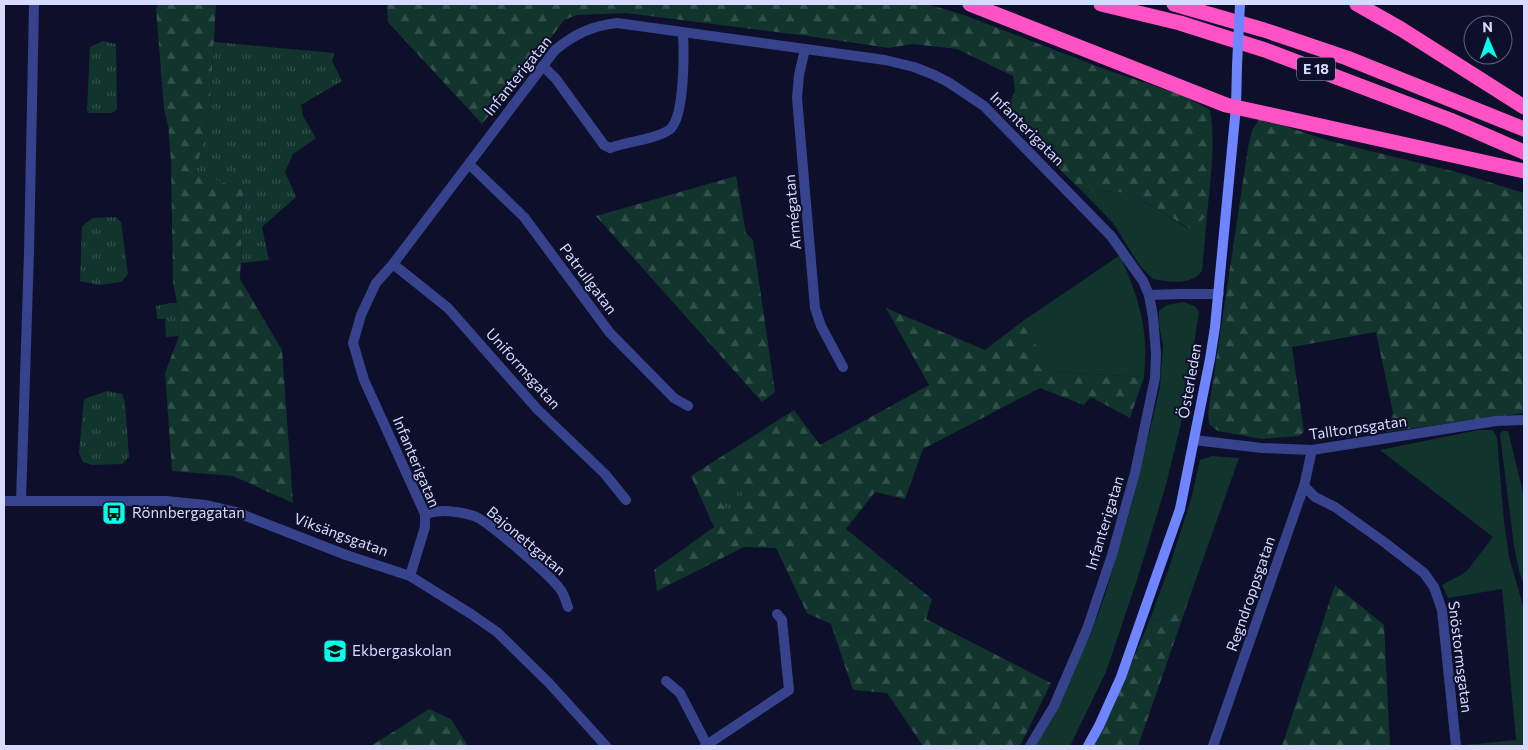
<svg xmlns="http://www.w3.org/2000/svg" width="1528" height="750" viewBox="0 0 1528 750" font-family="Commissioner,sans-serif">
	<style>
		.green { fill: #11342c }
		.forest { fill: url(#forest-firs) }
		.park { fill: url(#park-tufts) }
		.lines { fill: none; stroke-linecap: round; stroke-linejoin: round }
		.minor { stroke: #36438c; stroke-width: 10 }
		.tertiary { stroke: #36438c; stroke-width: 10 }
		.secondary { stroke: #6e85ff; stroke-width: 10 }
		.motorway { stroke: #ff52c5; stroke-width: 15 }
		.secondary-bridge { stroke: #6e85ff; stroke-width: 10 }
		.labels { text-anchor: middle; stroke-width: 4; stroke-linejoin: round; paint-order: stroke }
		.shield { fill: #0e0f2a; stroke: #9b9dbf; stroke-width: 1 }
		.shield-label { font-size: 14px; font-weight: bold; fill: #d7daff }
		.street-label { font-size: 15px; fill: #d7daff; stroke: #0e0f2a }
		.poi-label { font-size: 15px; fill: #d7daff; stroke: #0e0f2a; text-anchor: start }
	</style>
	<defs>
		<pattern id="forest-firs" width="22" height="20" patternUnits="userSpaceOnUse" patternTransform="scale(1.25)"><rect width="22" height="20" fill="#11342c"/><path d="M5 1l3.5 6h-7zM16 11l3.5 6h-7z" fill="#33514c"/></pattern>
		<pattern id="park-tufts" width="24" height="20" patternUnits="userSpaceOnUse" patternTransform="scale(1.25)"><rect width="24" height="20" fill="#11342c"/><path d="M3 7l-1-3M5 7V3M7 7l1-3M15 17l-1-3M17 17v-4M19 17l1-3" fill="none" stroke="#33514c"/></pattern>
	</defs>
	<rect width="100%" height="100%" fill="#0e0f2a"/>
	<g class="green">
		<path d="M 1081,190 L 1131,193 L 1189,229 L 1207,216 L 1202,271 C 1191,286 1169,282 1153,279 L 1140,266 L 1113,223 Z"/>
		<path d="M 1120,255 C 1139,300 1149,328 1144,377 L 1054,372 L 1045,364 L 1023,321 Z"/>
		<path d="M 1183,302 L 1195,306 L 1199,312 L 1183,415 L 1166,485 L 1137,580 L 1106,672 L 1070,746 L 1035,746 L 1091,633 L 1105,595 L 1134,497 L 1160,387 L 1163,345 L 1159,325 L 1159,311 L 1167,305 Z"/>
		<path d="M 1478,430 L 1493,430 L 1497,438 L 1504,521 L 1509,557 L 1524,609 L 1524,746 L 1465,746 L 1465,745 L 1516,740 L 1502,589 L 1448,598 L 1442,585 L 1466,572 L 1493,537 L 1380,450 Z"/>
		<path d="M 1503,431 L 1508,431 L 1524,496 L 1524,585 L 1519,571 L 1514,546 L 1500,434 Z"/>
		<path d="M 1212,456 L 1239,458 L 1195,582 L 1167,615 L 1148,624 L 1169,568 L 1191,499 L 1200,460 Z"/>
	</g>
	<g class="forest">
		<path d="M 158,4 L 216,4 L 210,106 L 196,174 L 244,189 L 240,279 L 282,350 L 293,503 L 233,476 L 172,471 L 165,373 L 179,336 L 177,303 L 173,282 L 171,161 L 168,125 L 164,109 L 156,9 Z"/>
		<path d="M 387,4 L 927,4 L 964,15 L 1104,69 L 1184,96 L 1210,110 C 1216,145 1210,181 1207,216 L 1190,229 L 1131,193 L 1081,190 L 1004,116 L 1015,91 L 1013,76 L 957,49 L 912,44 L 889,48 L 808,36 L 626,13 L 577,15 L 564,20 L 540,53 L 482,124 L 388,22 Z"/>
		<path d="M 1263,119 L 1330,141 L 1460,173 L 1524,193 L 1524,413 L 1386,432 L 1393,413 L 1376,332 L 1292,347 L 1304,432 L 1299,436 L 1262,439 L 1218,431 L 1209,424 L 1208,414 L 1248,148 L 1252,130 L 1259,120 Z"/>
		<path d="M 736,176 L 746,233 L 753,240 L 775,392 L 762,402 L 596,216 Z"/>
		<path d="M 886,308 L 985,350 L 1023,321 L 1045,363 L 1054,372 L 1144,377 L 1130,418 L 1091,397 L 1084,405 L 1040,388 L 923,449 L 905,499 L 875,492 L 846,529 L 932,599 L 926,619 L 1051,683 L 1020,746 L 923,746 L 887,693 L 853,690 L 831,624 L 807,613 L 776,548 L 744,547 L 657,591 L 654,570 L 714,527 L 691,476 L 794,410 L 820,445 L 929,385 Z"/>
		<path d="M 1195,582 L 1138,746 L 1094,746 L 1113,707 L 1148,624 L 1167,615 Z"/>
		<path d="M 1335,585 L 1384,625 L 1390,746 L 1282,746 Z"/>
		<path d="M 429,709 L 451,719 L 468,746 L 371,746 Z"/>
	</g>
	<g class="park">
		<path d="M 103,41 L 116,44 L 117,109 L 112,113 L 89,113 L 87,110 L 90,47 Z"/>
		<path d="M 214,42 L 334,53 L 332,61 L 342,81 L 301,105 L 303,116 L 316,138 L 293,154 L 285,172 L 296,197 L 262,227 L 269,260 L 241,263 L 244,189 L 196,174 L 210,106 Z"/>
		<path d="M 116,217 L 121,222 L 128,274 L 121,282 L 99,285 L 80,281 L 82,226 L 93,218 Z"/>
		<path d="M 170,303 L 177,303 L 179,336 L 166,337 L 165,319 L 157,319 L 156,306 Z"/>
		<path d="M 107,391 L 122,394 L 125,402 L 129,457 L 122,464 L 92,465 L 83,462 L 79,453 L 84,399 Z"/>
		<path d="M 733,482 C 739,485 742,489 742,496 L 729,509 L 723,507 L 718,496 Z"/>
	</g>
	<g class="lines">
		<g class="minor">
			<path d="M 805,49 L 799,75 L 797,98 L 815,308 L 821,326 L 843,367"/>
			<path d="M 543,66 L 556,79 L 604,145 L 610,148 C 626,142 656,139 669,130 C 685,119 684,52 683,33"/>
			<path d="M 469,164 L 524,217 L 610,333 L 674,398 L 688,406"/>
			<path d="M 393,264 L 448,308 L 538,410 L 605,474 L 626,500"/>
			<path d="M 1149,295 L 1180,294 L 1219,294"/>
			<path d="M 1194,440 L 1262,448 L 1312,450 L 1496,421 L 1524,420"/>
			<path d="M 1304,486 L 1315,497 L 1335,507 L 1384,542 L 1424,573 L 1434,587 L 1442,610 L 1456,746"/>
			<path d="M 425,514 C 440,509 459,511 474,516 C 488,521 555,579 562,592 C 565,597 566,602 568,607"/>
			<path d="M 410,576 L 425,527 L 425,514 L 364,380 L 353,343 L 361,315 L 376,283 L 393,264 L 555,50 C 575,34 591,26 617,23 L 885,60 L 914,67 L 932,74 L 948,82 L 984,106 L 1111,236 L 1143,281 L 1149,295 L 1153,317 L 1156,354 L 1155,378 L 1135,473 L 1112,555 L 1087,629 L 1054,706 L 1030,746"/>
			<path d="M 666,681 L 680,693 L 707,745"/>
			<path d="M 705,746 L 789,690 L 782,620 L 777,614"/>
			<path d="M 1213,746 L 1304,486 L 1312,450"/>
		</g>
		<g class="tertiary">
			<path d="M 4,501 L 166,501 L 206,505 L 236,512 L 346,555 L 410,576 L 471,614 L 497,632 L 549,683 L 606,746"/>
			<path d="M 21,501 L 29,252 L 34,4"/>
		</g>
		<path class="secondary" d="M 1088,746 L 1099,726 L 1121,677 L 1180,509 L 1210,359 L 1215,327 L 1236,107 L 1237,66"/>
		<g class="motorway">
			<path d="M 970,4 L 1226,105 L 1524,171"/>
			<path d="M 1101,4 L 1180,23 L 1265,50 L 1450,120 L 1524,152"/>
			<path d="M 1174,4 L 1264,30 L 1347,58 L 1524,129"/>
			<path d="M 1357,4 L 1401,29 L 1524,107"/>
		</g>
		<path class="secondary-bridge" d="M 1237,66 L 1240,4"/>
	</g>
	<defs>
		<g id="bus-square" transform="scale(1.25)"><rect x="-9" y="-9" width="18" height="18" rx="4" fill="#03ffe9" stroke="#0e0f2a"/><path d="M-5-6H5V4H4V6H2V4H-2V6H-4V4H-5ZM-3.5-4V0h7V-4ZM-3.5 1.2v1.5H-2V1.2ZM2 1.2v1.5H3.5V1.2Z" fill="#111"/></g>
		<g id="school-square" transform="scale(1.25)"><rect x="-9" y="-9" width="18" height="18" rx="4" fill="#03ffe9" stroke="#0e0f2a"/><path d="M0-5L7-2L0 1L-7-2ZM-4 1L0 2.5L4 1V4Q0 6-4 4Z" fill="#111"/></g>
	</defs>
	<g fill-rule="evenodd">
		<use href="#bus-square" x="114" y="513"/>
		<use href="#school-square" x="335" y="651"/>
	</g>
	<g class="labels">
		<rect class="shield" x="1297" y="57.5" width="38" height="23" rx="4"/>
		<g class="shield-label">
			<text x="1316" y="74">E 18</text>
		</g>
		<g class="street-label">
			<text transform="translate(518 76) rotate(-51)" y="5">Infanterigatan</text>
			<text transform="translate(1027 129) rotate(45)" y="5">Infanterigatan</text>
			<text transform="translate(793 212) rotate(-95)" y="5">Armégatan</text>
			<text transform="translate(588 279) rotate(53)" y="5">Patrullgatan</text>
			<text transform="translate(523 369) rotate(48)" y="5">Uniformsgatan</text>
			<text transform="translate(1190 381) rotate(-80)" y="5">Österleden</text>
			<text transform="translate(1358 428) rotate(-8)" y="5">Talltorpsgatan</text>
			<text transform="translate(416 462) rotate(67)" y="5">Infanterigatan</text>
			<text transform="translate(1105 523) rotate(-73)" y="5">Infanterigatan</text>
			<text transform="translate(341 535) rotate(20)" y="5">Viksängsgatan</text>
			<text transform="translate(526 541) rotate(40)" y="5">Bajonettgatan</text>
			<text transform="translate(1251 594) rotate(-71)" y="5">Regndroppsgatan</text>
			<text transform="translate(1460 657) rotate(83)" y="5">Snöstormsgatan</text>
		</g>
		<g class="poi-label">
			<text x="132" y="518">Rönnbergagatan</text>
			<text x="352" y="656">Ekbergaskolan</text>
		</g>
	</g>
	<rect width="1528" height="750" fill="none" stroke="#d7daff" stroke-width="10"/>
	<g transform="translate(1488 40) rotate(358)"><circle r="24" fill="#0e0f2a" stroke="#5e607f"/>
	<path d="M0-4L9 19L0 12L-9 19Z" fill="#03ffe9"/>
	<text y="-8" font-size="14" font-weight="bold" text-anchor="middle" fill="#d7daff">N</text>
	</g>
</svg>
